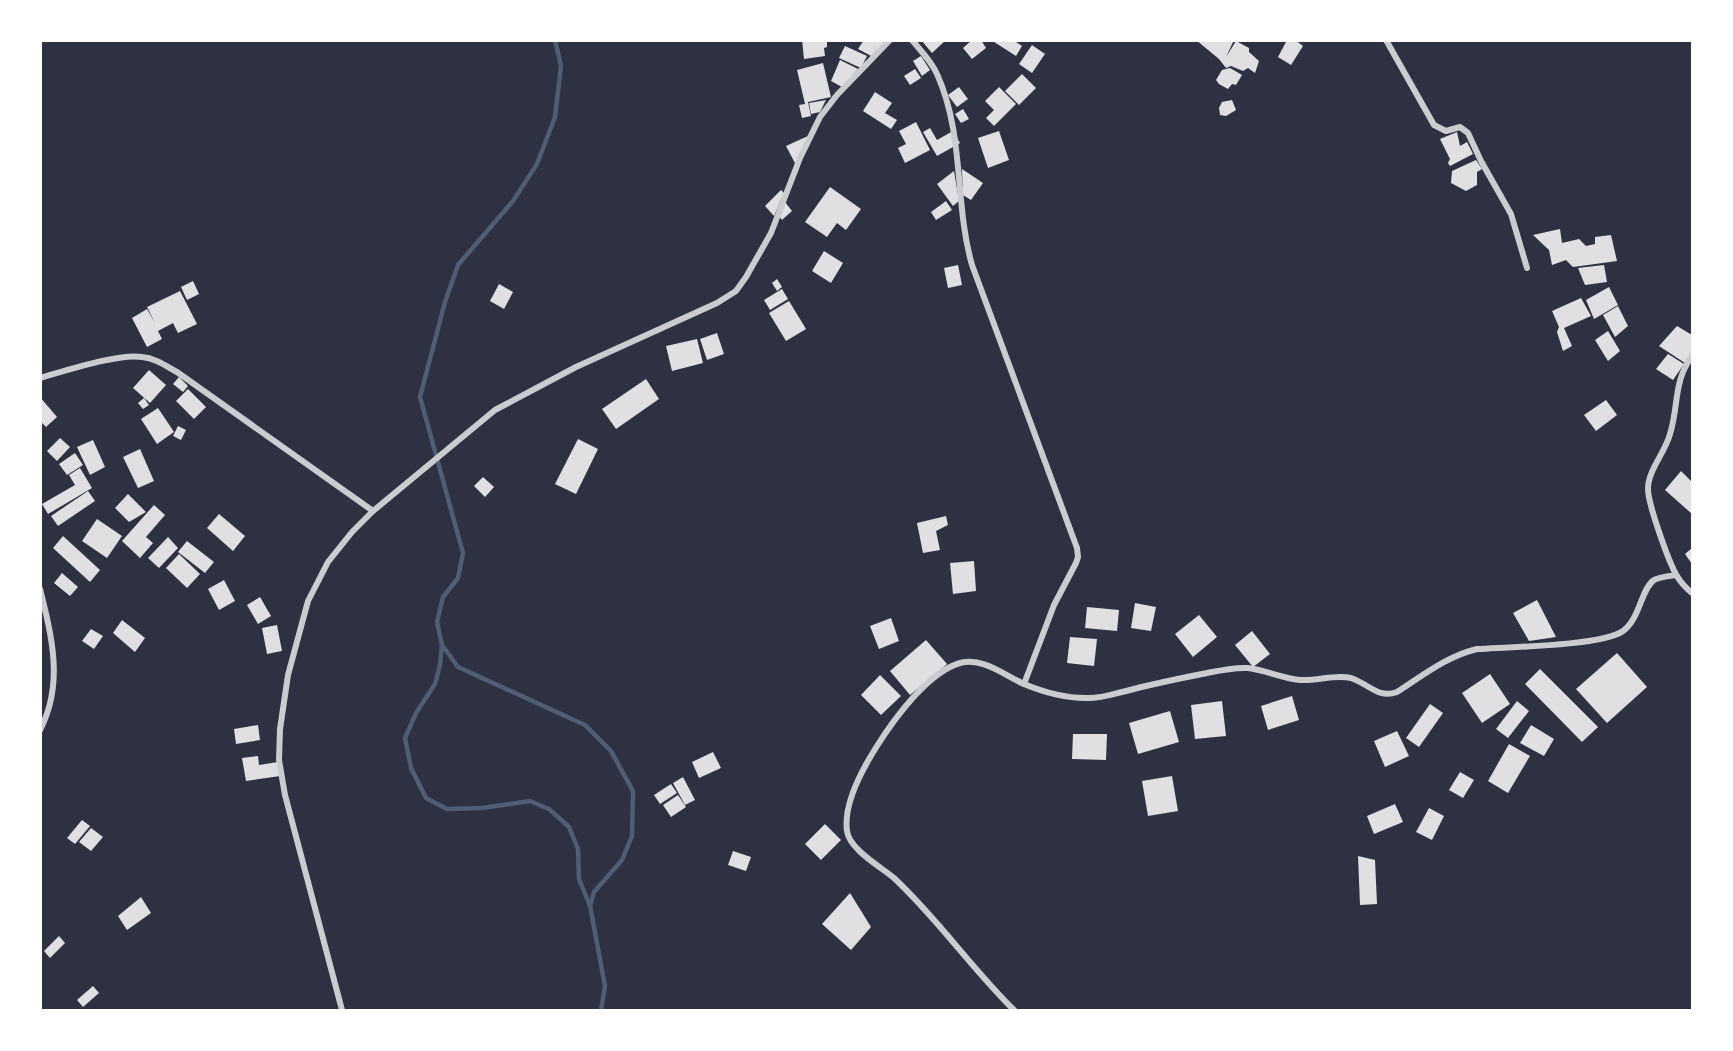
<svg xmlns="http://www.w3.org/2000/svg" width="1733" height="1051" viewBox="0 0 1733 1051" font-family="Lora,serif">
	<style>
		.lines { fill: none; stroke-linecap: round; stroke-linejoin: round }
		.stream { stroke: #4f5d75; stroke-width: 4.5 }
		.building { fill: #e0e0e3 }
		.minor { stroke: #caccd0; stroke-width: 6 }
	</style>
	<rect width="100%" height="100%" fill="#2d3142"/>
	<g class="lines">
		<g class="stream">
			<path d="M 555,40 L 561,66 L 555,117 L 537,164 L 513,201 L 458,265 L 445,302 L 420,397 L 463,553 L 458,578 L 443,597 L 437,622 L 442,645 L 440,665 L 435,684 L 416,713 L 405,738 L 411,768 L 426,798 L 447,809 L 482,808 L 530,801 L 549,809 L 569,827 L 578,849 L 579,879 L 590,906 L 605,986 L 601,1010"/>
			<path d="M 442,645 L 458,667 L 585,725 L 611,751 L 633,791 L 632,836 L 622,860 L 594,892 L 590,906"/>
		</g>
	</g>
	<g class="building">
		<path d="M 802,40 L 827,40 L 827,47 L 824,48 L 825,56 L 804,59 Z"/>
		<path d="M 864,40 L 887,40 L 873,57 L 858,49 Z"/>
		<path d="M 921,40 L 946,40 L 932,53 Z"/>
		<path d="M 972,40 L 981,40 L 986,48 L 972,59 L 963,48 Z"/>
		<path d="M 991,40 L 1013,40 L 1022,46 L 1016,56 Z"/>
		<path d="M 1196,40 L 1234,40 L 1226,57 L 1236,41 L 1249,48 L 1249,52 L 1259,61 L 1255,73 L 1248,68 L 1243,71 L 1231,66 L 1226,68 L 1219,59 Z"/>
		<path d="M 1287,40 L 1295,40 L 1303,46 L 1291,65 L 1278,57 Z"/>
		<path d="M 1032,45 L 1045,54 L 1032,73 L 1019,64 Z"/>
		<path d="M 845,46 L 867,56 L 861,68 L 839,58 Z"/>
		<path d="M 921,56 L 930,70 L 922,76 L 913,61 Z"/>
		<path d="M 840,60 L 858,69 L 842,87 L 831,81 Z"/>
		<path d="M 823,63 L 831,97 L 808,102 L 811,116 L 802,118 L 799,105 L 805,104 L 797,70 Z"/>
		<path d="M 1230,68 L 1242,75 L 1236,85 L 1232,84 L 1228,89 L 1219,84 L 1216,80 L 1222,70 Z"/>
		<path d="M 915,69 L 921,78 L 910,85 L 904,76 Z"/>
		<path d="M 1022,74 L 1036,88 L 1019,105 L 1005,91 Z"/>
		<path d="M 959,87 L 968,99 L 957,107 L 948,95 Z"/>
		<path d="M 999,87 L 1016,104 L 994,126 L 986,118 L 994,110 L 985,101 Z"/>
		<path d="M 875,92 L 892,103 L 885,113 L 897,120 L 891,129 L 863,111 Z"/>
		<path d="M 826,100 L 820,112 L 811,114 L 809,103 Z"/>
		<path d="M 1232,100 L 1236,110 L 1226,116 L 1220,115 L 1219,108 L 1222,102 Z"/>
		<path d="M 963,109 L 969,119 L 961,123 L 955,114 Z"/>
		<path d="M 916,122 L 930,150 L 905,163 L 898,148 L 906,144 L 899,131 Z"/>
		<path d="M 930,128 L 937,140 L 953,131 L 960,143 L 937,156 L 923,132 Z"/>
		<path d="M 999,131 L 1009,160 L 988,168 L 978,138 Z"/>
		<path d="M 1457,132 L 1460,146 L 1467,142 L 1473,154 L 1450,166 L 1448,163 L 1450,159 L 1440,139 Z"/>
		<path d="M 808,136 L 796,165 L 786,146 Z"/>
		<path d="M 1476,160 L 1482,169 L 1477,172 L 1477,185 L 1466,191 L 1451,183 L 1452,171 Z"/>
		<path d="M 962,169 L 983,183 L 971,200 L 963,195 Z"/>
		<path d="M 954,171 L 959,201 L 953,206 L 937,184 Z"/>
		<path d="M 830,187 L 861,209 L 846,230 L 837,223 L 827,237 L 805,222 Z"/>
		<path d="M 781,190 L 784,193 L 774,216 L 765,206 Z"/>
		<path d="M 946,201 L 952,210 L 936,220 L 931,212 Z"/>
		<path d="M 785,202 L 792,211 L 782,220 L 779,216 Z"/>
		<path d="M 1560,229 L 1562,243 L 1579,239 L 1586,246 L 1595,244 L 1595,237 L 1611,235 L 1617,261 L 1573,267 L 1566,260 L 1552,265 L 1549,250 L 1533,235 Z"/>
		<path d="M 824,251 L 843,263 L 831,283 L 812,271 Z"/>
		<path d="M 958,265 L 962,285 L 948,288 L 944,268 Z"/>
		<path d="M 1604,265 L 1607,282 L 1585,285 L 1578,268 Z"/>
		<path d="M 777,279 L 782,287 L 777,291 L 772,283 Z"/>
		<path d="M 193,281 L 199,294 L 187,300 L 181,287 Z"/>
		<path d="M 499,284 L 513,292 L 504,309 L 490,301 Z"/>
		<path d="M 1609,287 L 1618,305 L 1594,319 L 1586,300 Z"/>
		<path d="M 782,289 L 788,299 L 770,310 L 764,300 Z"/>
		<path d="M 180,291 L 197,324 L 178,333 L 173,323 L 158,331 L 162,339 L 147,347 L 132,318 L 147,309 L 155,323 L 147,307 Z"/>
		<path d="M 1581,298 L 1591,316 L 1564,328 L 1572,346 L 1563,351 L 1557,332 L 1559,327 L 1552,311 Z"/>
		<path d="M 789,301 L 806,329 L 786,341 L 769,313 Z"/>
		<path d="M 1618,306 L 1628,326 L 1615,337 L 1603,315 Z"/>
		<path d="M 1677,326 L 1692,335 L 1692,351 L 1685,363 L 1659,346 Z"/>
		<path d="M 1608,331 L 1620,351 L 1608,361 L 1595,340 Z"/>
		<path d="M 717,333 L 724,354 L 707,360 L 700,339 Z"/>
		<path d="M 697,339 L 703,363 L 672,371 L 666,346 Z"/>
		<path d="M 1668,354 L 1684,364 L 1673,380 L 1656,369 Z"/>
		<path d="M 149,370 L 166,385 L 150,403 L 133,388 Z"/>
		<path d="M 179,377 L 188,386 L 183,392 L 173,384 Z"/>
		<path d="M 646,379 L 659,399 L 616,429 L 602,409 Z"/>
		<path d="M 188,389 L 206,407 L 194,419 L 176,401 Z"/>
		<path d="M 40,397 L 57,417 L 46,427 L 40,421 Z"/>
		<path d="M 144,398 L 149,405 L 143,409 L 138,403 Z"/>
		<path d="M 1606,400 L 1617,415 L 1596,431 L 1584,415 Z"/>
		<path d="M 158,408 L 174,432 L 157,444 L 141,419 Z"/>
		<path d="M 178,426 L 186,430 L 181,440 L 173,436 Z"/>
		<path d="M 60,438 L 70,447 L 57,461 L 47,451 Z"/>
		<path d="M 578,439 L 598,449 L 576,494 L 555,484 Z"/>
		<path d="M 93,440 L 105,467 L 90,475 L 77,447 Z"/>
		<path d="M 140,449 L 154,481 L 138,488 L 123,457 Z"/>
		<path d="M 75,453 L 83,465 L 67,475 L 59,464 Z"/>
		<path d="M 80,468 L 92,488 L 48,514 L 42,504 L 75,485 L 69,475 Z"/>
		<path d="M 1681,471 L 1692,482 L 1692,514 L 1665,490 Z"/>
		<path d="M 483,477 L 494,487 L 485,497 L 474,486 Z"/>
		<path d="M 88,491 L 95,501 L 58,526 L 51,516 Z"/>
		<path d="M 128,494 L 146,512 L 129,522 L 115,508 Z"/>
		<path d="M 154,505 L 165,515 L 146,537 L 153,543 L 140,558 L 122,541 Z"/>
		<path d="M 219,514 L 245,536 L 233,551 L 207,528 Z"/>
		<path d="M 946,516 L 948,525 L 936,531 L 940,550 L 923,553 L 917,523 Z"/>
		<path d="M 97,519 L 122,536 L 107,558 L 82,541 Z"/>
		<path d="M 63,536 L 100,570 L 90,582 L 53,548 Z"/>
		<path d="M 168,537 L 178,548 L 159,568 L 148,558 Z"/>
		<path d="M 187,541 L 214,562 L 205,573 L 178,552 Z"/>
		<path d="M 1692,548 L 1692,564 L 1685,554 Z"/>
		<path d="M 179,554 L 200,574 L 187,588 L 166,568 Z"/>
		<path d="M 974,561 L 976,591 L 953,594 L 950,563 Z"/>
		<path d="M 62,573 L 78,587 L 70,596 L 54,583 Z"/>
		<path d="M 224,580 L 235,601 L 219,610 L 208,589 Z"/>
		<path d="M 260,597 L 271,616 L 258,624 L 247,605 Z"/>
		<path d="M 1537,600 L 1556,637 L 1529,641 L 1513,613 Z"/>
		<path d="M 1135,603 L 1156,607 L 1151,631 L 1131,628 Z"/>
		<path d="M 1087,607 L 1119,610 L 1117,631 L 1085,628 Z"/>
		<path d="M 1199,615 L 1217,637 L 1193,657 L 1175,634 Z"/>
		<path d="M 891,618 L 899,641 L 879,649 L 870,626 Z"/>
		<path d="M 122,620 L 145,638 L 135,652 L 113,633 Z"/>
		<path d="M 277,625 L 282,651 L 267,654 L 262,628 Z"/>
		<path d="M 91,629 L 103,636 L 94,649 L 82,641 Z"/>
		<path d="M 1252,631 L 1270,654 L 1253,667 L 1235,645 Z"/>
		<path d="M 1070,637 L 1097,639 L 1094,666 L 1067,663 Z"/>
		<path d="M 926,640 L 947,664 L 910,695 L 890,671 Z"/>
		<path d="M 1617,653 L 1647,687 L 1607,723 L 1576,689 Z"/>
		<path d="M 1540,669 L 1598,727 L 1582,742 L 1525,684 Z"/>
		<path d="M 1490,674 L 1510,704 L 1482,723 L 1462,693 Z"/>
		<path d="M 880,675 L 901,696 L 881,715 L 861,695 Z"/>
		<path d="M 1292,696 L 1299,720 L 1268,730 L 1261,706 Z"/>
		<path d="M 1222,701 L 1226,736 L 1195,739 L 1191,705 Z"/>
		<path d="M 1517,701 L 1529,711 L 1508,738 L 1496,729 Z"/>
		<path d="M 1430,704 L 1443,713 L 1419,747 L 1406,738 Z"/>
		<path d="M 1170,711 L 1179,742 L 1138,754 L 1129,723 Z"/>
		<path d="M 258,725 L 260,740 L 236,744 L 234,729 Z"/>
		<path d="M 1531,725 L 1554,739 L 1544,756 L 1520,743 Z"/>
		<path d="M 1397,731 L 1409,756 L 1385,767 L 1374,741 Z"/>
		<path d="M 1073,734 L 1107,734 L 1106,760 L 1072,759 Z"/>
		<path d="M 1509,744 L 1530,756 L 1508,793 L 1488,781 Z"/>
		<path d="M 713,752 L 721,768 L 699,778 L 692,762 Z"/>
		<path d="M 258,756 L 259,765 L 278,762 L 280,776 L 246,781 L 242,758 Z"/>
		<path d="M 1460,772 L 1474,780 L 1463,798 L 1449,790 Z"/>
		<path d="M 1172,776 L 1178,811 L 1148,816 L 1142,781 Z"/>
		<path d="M 683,777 L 695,800 L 685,805 L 673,783 Z"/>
		<path d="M 671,784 L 677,793 L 660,804 L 654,795 Z"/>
		<path d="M 678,795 L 686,807 L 671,817 L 663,805 Z"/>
		<path d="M 1395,804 L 1403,822 L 1374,834 L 1367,816 Z"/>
		<path d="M 1429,808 L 1444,816 L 1432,840 L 1416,832 Z"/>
		<path d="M 82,820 L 90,826 L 75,844 L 67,838 Z"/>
		<path d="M 825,824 L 841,840 L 821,860 L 805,844 Z"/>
		<path d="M 91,828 L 103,837 L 91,851 L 79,842 Z"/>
		<path d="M 733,851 L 751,857 L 746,871 L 728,865 Z"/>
		<path d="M 1358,856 L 1375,860 L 1377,904 L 1360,905 Z"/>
		<path d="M 850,893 L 871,927 L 851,950 L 822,924 Z"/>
		<path d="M 141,897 L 151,913 L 127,930 L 118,916 Z"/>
		<path d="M 59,936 L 65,943 L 50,958 L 44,951 Z"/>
		<path d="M 93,986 L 99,993 L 83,1007 L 77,1000 Z"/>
	</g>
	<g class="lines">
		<g class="minor">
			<path d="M 912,40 C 921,51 932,62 937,74 C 965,136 954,202 972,265 L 1077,548 L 1078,557 L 1076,563 L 1054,605 L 1024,684"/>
			<path d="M 1386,40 L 1434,125 L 1446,131 L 1460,127 L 1468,133 L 1481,161 L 1511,214 L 1527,268"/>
			<path d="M 1692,356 C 1673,382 1679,405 1670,434 C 1665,453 1648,470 1648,489 C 1648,504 1669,563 1677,576 C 1681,583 1686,588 1692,593"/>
			<path d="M 40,378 C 65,371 119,353 142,357 C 155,358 166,366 177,372 L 373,511"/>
			<path d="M 40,589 C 52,637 64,684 40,730"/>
			<path d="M 342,1010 L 285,795 L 279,760 L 280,729 L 288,675 L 308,601 L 328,562 L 352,532 L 373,511 L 495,410 L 576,367 L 717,303 L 736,291 L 746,277 L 771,233 L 800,158 L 820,117 L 837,95 L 890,40"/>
			<path d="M 1014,1010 C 972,969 938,919 894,878 C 881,867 849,849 847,831 C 843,803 863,768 877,746 C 894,719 928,672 960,663 C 983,657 1004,675 1024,684 C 1043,692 1065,698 1086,698 C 1100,699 1113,694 1126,691 C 1152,684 1177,679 1202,674 C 1217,671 1232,667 1248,668 C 1266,670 1283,679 1301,680 C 1317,681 1336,674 1351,678 C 1369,684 1378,699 1397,692 C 1422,676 1447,656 1477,649 C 1506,647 1602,646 1623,631 C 1640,619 1641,589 1654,580 C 1659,577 1670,576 1676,575"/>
		</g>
	</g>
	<rect width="1733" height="1051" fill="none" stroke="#ffffff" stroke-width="84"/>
</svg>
